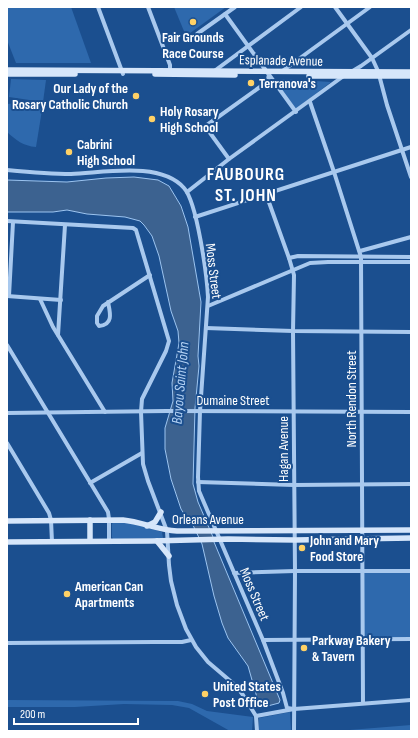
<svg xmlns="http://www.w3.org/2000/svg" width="418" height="738" viewBox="0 0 418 738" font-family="'Sofia Sans Condensed',sans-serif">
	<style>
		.green { fill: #2e69ad }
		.water { fill: #3c6290; stroke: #9cc4f0 }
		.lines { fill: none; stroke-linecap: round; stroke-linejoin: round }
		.street { stroke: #a9c9ee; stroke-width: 4 }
		.secondary { stroke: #d6e6fa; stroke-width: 5.5 }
		.poi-dot { fill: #ffd166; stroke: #1b4f8f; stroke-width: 1.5 }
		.labels { text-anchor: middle; stroke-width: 4; stroke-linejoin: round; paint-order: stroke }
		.poi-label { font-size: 14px; font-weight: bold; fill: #fff; stroke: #1b4f8f; text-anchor: start }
		.street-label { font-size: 14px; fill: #fff; stroke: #1b4f8f }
		.water-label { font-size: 15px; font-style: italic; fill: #b5d3f5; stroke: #1b4f8f }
		.district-label { font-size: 18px; font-weight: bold; letter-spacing: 1px; fill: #fff; stroke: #1b4f8f }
	</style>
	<rect width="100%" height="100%" fill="#1b4f8f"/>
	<g class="green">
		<path d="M 7,7 L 71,7 L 91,63 L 16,63 L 7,40 Z"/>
		<path d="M 174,7 L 226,7 L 186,36 Z"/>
		<path d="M 11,79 L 46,80 L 43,102 L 9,97 Z"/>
		<path d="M 282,79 L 331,82 L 296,109 L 277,82 Z"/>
		<path d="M 19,103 L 39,107 L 42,110 L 36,147 C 23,146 16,140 7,132 L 7,104 Z"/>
		<path d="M 113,522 L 131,523 L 162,532 L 163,538 L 113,539 L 112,537 L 112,524 Z"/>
		<path d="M 363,571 L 411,571 L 411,639 L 363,640 Z"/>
		<path d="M 7,700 L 178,701 L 192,704 L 207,711 L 253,717 L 252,731 L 230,731 L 189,708 L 172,705 L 124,704 L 75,707 L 7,707 Z"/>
		<path d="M 290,712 L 291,731 L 259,731 L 259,718 Z"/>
		<path d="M 411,725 L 411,731 L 337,731 Z"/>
	</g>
	<path class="water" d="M 134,177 L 158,180 L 169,186 L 181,206 L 188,227 L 201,302 L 198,356 L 199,366 L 195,408 L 193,484 L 198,502 L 213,537 L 214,542 L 280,700 L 279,703 L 260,708 L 248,666 L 228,638 L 222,623 L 214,596 L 202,544 L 191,521 L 186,517 L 181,509 L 171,479 L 165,449 L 165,428 L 173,401 L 172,383 L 179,343 L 178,331 L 171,311 L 159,256 L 152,236 L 144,225 L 140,221 L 125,217 L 87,214 L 67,210 L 53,212 L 7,212 L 7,180 L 67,182 L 106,178 Z"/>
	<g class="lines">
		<g class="street">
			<path d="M 98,7 L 123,74"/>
			<path d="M 148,7 L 170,65 L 170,72"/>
			<path d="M 335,7 L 372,58 L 378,71 L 387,105 L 411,177"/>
			<path d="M 225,14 L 296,112"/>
			<path d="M 197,34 L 235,7"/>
			<path d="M 213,72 L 301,7"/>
			<path d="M 281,72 L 370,7"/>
			<path d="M 351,72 L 361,66 L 411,30"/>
			<path d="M 310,102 L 334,172 L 361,257 L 363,703"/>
			<path d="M 205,126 L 229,159"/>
			<path d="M 200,130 L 267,82 L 269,75"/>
			<path d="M 7,170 C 28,172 49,174 71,174 C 103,173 160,161 184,188 C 197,202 207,276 208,297 L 200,411 L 198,477 L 199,491 L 263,640 L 283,693 L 287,708 L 294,709"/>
			<path d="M 187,192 L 229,159 L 345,75"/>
			<path d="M 266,194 L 289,258 L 294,275 L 293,331 L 295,571 L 294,731"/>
			<path d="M 195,217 L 411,147"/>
			<path d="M 7,221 L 133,228 L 136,230 L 169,341 L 166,351 L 142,399 L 141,412 L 143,464 L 148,481 L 167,531 L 169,565 L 171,581 L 177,605 L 186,629 L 196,647 L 208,662 L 235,685 L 243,695 L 256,716 L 257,731"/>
			<path d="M 360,251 L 411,237"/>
			<path d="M 289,258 L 298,256 L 411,257"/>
			<path d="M 7,296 L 61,300"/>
			<path d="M 9,296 L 13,222"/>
			<path d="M 40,299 L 53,327 L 105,412"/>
			<path d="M 108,302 C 110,312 114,325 99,326 L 97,323 L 97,316 L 103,306 L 150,275"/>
			<path d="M 208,306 L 310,263 L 328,262 L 411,262"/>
			<path d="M 206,328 L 293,331 L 411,332"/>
			<path d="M 58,335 L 65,225"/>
			<path d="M 7,345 L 108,512 L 109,519 L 109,541"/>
			<path d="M 7,413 L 167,411 L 411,412"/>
			<path d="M 7,443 L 49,513 L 51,520 L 52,542"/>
			<path d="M 198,482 L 294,485 L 411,484"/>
			<path d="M 90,483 L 142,453"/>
			<path d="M 234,573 L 295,571 L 411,571"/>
			<path d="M 263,640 L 411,639"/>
			<path d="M 7,643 L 154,642 L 182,642 L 191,640"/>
			<path d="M 256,716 L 294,709 L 411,700"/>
		</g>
		<g class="secondary">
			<path d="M 7,70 L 411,72"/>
			<path d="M 7,74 L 75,74"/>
			<path d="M 155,74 L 235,75"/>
			<path d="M 309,76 L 411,76"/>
			<path d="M 90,520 L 90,541"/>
			<path d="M 7,521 L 123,520 C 142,522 158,530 177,531 L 411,530"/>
			<path d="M 147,526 L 155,522 L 161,512"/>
			<path d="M 157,541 L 169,556"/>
			<path d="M 7,542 L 152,541 L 228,539 L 295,540 L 411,538"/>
		</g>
	</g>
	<g class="poi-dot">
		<circle cx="193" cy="22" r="4"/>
		<circle cx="251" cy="83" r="4"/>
		<circle cx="136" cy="96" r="4"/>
		<circle cx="152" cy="119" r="4"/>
		<circle cx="69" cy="152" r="4"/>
		<circle cx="302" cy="548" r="4"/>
		<circle cx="67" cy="594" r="4"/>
		<circle cx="304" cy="648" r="4"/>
		<circle cx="205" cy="694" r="4"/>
	</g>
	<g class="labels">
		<g class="poi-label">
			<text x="193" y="42" text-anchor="middle">Fair Grounds<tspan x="193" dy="16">Race Course</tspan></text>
			<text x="259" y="88">Terranova's</text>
			<text x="128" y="93" text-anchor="end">Our Lady of the<tspan x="128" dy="16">Rosary Catholic Church</tspan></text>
			<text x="160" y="116">Holy Rosary<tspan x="160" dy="16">High School</tspan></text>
			<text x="77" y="149">Cabrini<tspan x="77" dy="16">High School</tspan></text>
			<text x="310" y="545">John and Mary<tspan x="310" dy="16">Food Store</tspan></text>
			<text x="75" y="591">American Can<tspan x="75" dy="16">Apartments</tspan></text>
			<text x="312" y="645">Parkway Bakery<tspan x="312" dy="16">&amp; Tavern</tspan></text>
			<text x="213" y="691">United States<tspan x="213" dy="16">Post Office</tspan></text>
		</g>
		<g class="street-label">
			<text transform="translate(281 60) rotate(1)" y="5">Esplanade Avenue</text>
			<text transform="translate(214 271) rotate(83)" y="5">Moss Street</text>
			<text transform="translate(351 399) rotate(-90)" y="5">North Rendon Street</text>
			<text x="233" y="405">Dumaine Street</text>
			<text transform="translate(283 449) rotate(-90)" y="5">Hagan Avenue</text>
			<text x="208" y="524">Orleans Avenue</text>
			<text transform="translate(255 594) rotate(67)" y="5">Moss Street</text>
		</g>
		<g class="water-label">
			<text transform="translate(180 383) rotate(-85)" y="5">Bayou Saint John</text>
		</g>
		<g class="district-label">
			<text x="246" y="180">FAUBOURG<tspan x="246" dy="21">ST. JOHN</tspan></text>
		</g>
	</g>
	<rect width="418" height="738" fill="none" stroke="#ffffff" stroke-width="16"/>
	<path d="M14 718v6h124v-6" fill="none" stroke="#ffffff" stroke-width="2"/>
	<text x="20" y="718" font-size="12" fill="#ffffff" stroke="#1b4f8f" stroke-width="3" paint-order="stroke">200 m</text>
</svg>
